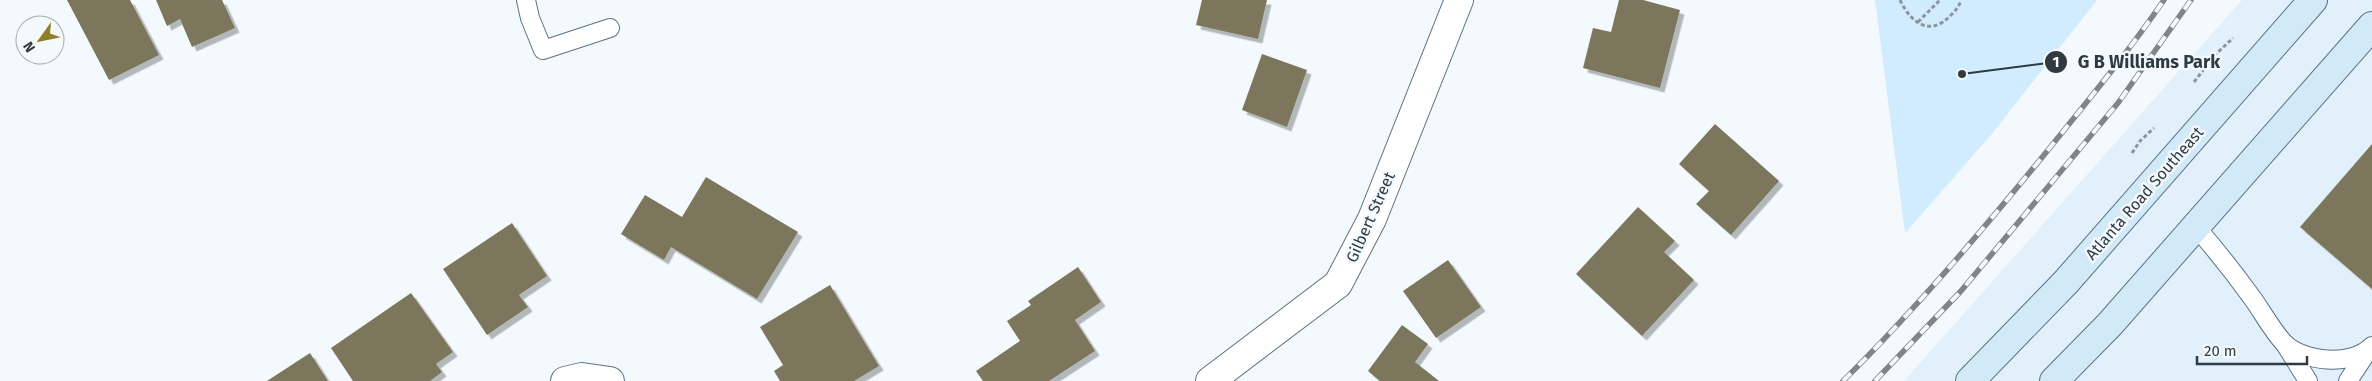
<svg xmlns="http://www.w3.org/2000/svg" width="2372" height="381" viewBox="0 0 2372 381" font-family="'Fira Sans',sans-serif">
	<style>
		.built { fill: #e1f0fa }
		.green { fill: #d1ecff }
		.building { fill: #7c775b; filter: url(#shadow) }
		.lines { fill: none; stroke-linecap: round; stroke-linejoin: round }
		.lane-casing { stroke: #597385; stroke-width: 20 }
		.street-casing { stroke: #597385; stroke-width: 30 }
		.secondary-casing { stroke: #597385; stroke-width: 30 }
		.path { stroke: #8c959c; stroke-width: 3; stroke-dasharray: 4 2.5; stroke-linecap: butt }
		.lane { stroke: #fff; stroke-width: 18 }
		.street { stroke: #fff; stroke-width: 28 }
		.secondary { stroke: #d2eaf8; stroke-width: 28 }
		.rail-casing { stroke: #7c868c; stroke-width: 5.5 }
		.rail { stroke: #f3f9fd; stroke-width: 4; stroke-dasharray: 11; stroke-linecap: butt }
		.labels { text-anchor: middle; stroke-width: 5; stroke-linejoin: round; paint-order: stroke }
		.street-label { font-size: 16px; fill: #2f3b43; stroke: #f3f9fd }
		.leader { fill: none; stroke: #2f3b43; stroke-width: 2 }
		.callout-dot { fill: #2f3b43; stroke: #f3f9fd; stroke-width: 2 }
		.mark-label { font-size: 15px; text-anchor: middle; font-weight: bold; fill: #fff }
		.callout-label { font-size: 18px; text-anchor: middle; font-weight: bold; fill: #2f3b43; stroke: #f3f9fd; stroke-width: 5; stroke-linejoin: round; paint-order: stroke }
	</style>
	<defs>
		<filter id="shadow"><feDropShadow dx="4.5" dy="4.5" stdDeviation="0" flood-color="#0004"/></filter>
	</defs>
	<rect width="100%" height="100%" fill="#f3f9fd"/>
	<path class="built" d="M 2242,0 L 2372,0 L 2372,381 L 1904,381 Z"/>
	<path class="green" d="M 1875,0 L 2097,0 L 1991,135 L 1905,233 Z"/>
	<g class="building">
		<path d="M 67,0 L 130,0 L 159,55 L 109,80 Z"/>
		<path d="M 156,0 L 222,0 L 235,28 L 192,47 L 180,19 L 167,26 Z"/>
		<path d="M 1202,0 L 1267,0 L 1258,39 L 1196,25 Z"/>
		<path d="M 1619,0 L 1643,0 L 1680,10 L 1660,88 L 1583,68 L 1593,28 L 1611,32 Z"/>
		<path d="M 1262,54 L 1307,70 L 1287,127 L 1242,110 Z"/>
		<path d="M 1715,124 L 1779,181 L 1731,235 L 1696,204 L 1709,191 L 1679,164 Z"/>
		<path d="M 2372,144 L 2372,289 L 2300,227 Z"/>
		<path d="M 706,177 L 798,232 L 757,299 L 671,247 L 664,260 L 621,234 L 645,195 L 682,217 Z"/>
		<path d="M 1638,207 L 1675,241 L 1664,252 L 1694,280 L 1642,336 L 1576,274 Z"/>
		<path d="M 512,223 L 547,276 L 519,295 L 528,307 L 487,335 L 443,269 Z"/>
		<path d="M 1448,260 L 1481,307 L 1436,338 L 1403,291 Z"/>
		<path d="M 1078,267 L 1101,302 L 1075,320 L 1095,351 L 1049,381 L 983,381 L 976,371 L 1020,341 L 1007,321 L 1031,305 L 1028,301 Z"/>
		<path d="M 830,285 L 879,366 L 854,381 L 780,381 L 774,371 L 783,365 L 760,327 Z"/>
		<path d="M 411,293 L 453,352 L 436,364 L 442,372 L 430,381 L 353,381 L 331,348 Z"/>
		<path d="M 1402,325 L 1428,344 L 1415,362 L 1439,381 L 1380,381 L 1368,371 Z"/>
		<path d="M 310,353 L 328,381 L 267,381 Z"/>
	</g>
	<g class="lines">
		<g class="lane-casing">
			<g id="lane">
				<path d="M 526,0 L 530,18 L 543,50 L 610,28"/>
				<path d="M 2196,227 C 2216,250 2235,274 2253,299 C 2263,313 2272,330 2284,343 C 2303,362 2352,367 2372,346"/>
				<path d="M 2285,344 L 2308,381"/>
				<path d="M 2348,381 L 2369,349"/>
			</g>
		</g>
		<g class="street-casing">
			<g id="street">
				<path d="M 565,381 L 582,377 L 610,381"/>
				<path d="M 1210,381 L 1338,284 L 1372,219 L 1459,0"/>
			</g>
		</g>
		<g class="secondary-casing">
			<g id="secondary">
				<path d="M 1970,381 L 2066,282 L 2313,0"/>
				<path d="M 2054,381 L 2110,324 L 2372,26"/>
			</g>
		</g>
		<g class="path">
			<path d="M 1900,0 C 1911,23 1930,37 1950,16 C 1955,11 1959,7 1961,0"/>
			<path d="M 1918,22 L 1940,0"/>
			<path d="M 2194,82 L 2215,55 L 2233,38"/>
			<path d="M 2132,153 L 2140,141 L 2154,128"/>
		</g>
		<use href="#lane" class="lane"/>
		<use href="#street" class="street"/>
		<use href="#secondary" class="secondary"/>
		<g class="rail-casing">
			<g id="rail">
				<path d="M 1843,381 C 1915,310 1980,233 2044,155 C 2085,104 2127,54 2164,0"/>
				<path d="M 1875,381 L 1961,291 L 2118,103 L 2191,0"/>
			</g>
		</g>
		<use href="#rail" class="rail"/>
	</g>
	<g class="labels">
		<g class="street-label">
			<text transform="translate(2144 193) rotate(-49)" y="6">Atlanta Road Southeast</text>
			<text transform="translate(1370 217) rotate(-66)" y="6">Gilbert Street</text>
		</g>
	</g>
	<path class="leader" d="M1962 74L2056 62"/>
	<g class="callout-dot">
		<circle cx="1962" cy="74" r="5"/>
		<circle cx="2056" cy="62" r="12"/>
	</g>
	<g class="mark-label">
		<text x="2056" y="67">1</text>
	</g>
	<g class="callout-label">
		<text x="2149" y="68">G B Williams Park</text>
	</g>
	<g transform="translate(40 40) rotate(237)"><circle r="24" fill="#f3f9fd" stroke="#a5adb3"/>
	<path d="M0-4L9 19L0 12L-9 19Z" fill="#8f7f26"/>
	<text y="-8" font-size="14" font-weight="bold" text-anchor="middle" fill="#2f3b43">N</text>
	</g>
	<path d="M2197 356v8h110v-8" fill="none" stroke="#2f3b43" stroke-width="2.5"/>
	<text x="2204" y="356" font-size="15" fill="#2f3b43" stroke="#f3f9fd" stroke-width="4" paint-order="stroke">20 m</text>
</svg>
